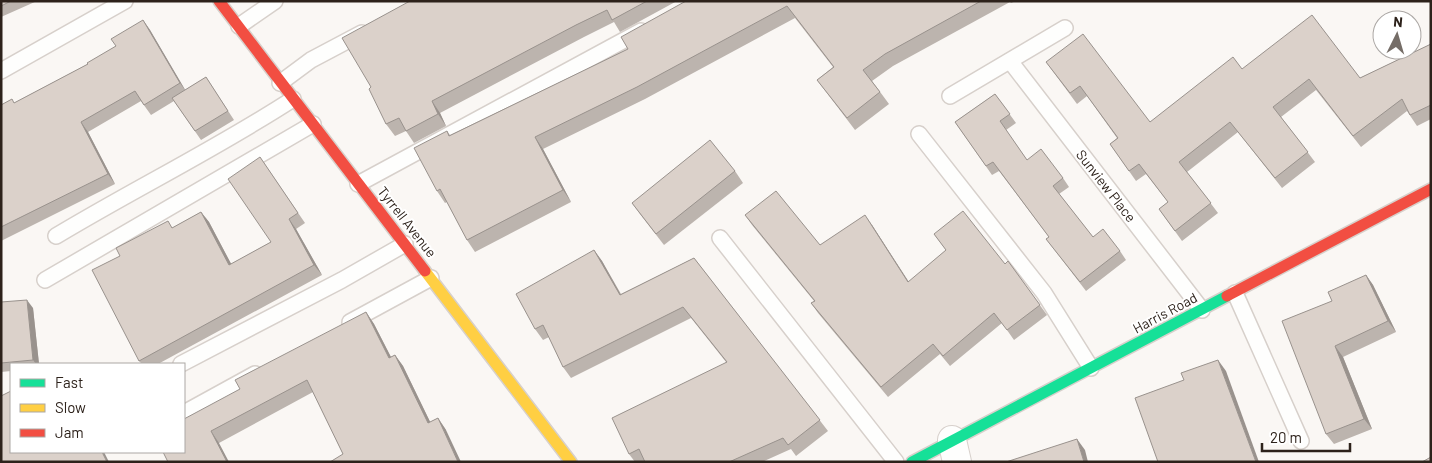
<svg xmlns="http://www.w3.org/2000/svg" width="1432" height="463" viewBox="0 0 1432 463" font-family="Barlow,sans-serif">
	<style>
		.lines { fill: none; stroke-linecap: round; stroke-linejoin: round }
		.lane-casing { stroke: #d7d0cb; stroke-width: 18 }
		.street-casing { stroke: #d7d0cb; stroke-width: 30 }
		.fast-casing { stroke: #d7d0cb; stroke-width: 14 }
		.slow-casing { stroke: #d7d0cb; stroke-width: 14 }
		.jam-casing { stroke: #d7d0cb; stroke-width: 14 }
		.lane { stroke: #fefefd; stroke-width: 15 }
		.street { stroke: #fefefd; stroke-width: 28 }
		.fast { stroke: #16e098; stroke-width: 11 }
		.slow { stroke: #ffcf43; stroke-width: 11 }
		.jam { stroke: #f24e42; stroke-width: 11 }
		.wall { fill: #bcb4ae }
		.shaded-wall { fill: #99928d }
		.building { fill: #dbd1ca; stroke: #99928d }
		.labels { text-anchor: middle; stroke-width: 4; stroke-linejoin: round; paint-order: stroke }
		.street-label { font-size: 14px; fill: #2d221b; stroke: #fff }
	</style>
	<rect width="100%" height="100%" fill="#faf7f4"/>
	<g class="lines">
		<g class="lane-casing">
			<g id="lane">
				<path d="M 239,26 L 275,1"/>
				<path d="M 1010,61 L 1202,310"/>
				<path d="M 1,71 L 125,1"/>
				<path d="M 280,83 L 311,60 L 362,33"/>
				<path d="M 950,96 L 1065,28"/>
				<path d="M 919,134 L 1044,293 L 1091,368"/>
				<path d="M 358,184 L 641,31"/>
				<path d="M 56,236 C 134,189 216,149 293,99"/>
				<path d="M 720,238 L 896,462"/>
				<path d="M 45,280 L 313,124"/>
				<path d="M 1235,293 L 1301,441"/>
				<path d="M 350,322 L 431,278"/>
				<path d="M 181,364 L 342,280 L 405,244"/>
				<path d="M 184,413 L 255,374"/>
			</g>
		</g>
		<g class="street-casing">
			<path id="street" d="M 952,440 L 957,462"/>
		</g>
		<g class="fast-casing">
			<path id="fast" d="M 912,462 L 1227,296"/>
		</g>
		<g class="slow-casing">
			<path id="slow" d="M 425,271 L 571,462"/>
		</g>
		<g class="jam-casing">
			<g id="jam">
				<path d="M 219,1 L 425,271"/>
				<path d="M 1227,296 L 1431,189"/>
			</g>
		</g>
		<use href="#lane" class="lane"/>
		<use href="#street" class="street"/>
		<use href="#fast" class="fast"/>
		<use href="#slow" class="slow"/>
		<use href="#jam" class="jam"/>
	</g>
	<g class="wall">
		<path d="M 1,1 L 37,1 L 1,17 Z"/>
		<path d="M 410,1 L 677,1 L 620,32 L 614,22 L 584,37 L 440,113 L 446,126 L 414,143 L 406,131 L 395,136 L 386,124 L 371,87 Z"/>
		<path d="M 686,1 L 1016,1 L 1011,3 L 1010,2 L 893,66 L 872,81 L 889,104 L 855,130 L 817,80 L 833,67 L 795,18 L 645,99 L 543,149 L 571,202 L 475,252 L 467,240 L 447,202 L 445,203 L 437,191 L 447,131 L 450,135 L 628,49 Z"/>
		<path d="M 143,20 L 150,30 L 185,90 L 206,77 L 234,120 L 201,140 L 174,101 L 151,115 L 141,101 L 88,132 L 115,184 L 1,241 L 1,105 L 14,103 L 88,64 L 116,46 Z"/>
		<path d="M 1431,44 L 1431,119 L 1417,126 L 1407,111 L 1361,147 L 1316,90 L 1281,117 L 1315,162 L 1282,188 L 1238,132 L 1187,172 L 1218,213 L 1182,241 L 1159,209 L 1168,202 L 1146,174 L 1136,181 L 1110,144 L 1117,138 L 1087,96 L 1077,104 L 1046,62 L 1150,122 L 1242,69 L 1360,78 Z"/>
		<path d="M 995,94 L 1016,123 L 1006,130 L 1027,160 L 1063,178 L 1069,187 L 1059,194 L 1093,237 L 1120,251 L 1126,260 L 1086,291 L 1053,248 L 1046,239 L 1049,237 L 999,171 L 992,175 L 955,122 Z"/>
		<path d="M 260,157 L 305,223 L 296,229 L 322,275 L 158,364 L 142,364 L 139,361 L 120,256 L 168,221 L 172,228 L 201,212 L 209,222 L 231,264 L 271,242 Z"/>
		<path d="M 735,171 L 743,183 L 664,245 L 640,214 L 632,203 Z"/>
		<path d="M 745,215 L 820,245 L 872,225 L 909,282 L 946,250 L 934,234 L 1005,264 L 1008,261 L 1047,315 L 1014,340 L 1002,323 L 950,366 L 940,354 L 888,397 L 818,313 L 811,303 L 814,301 L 752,225 Z"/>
		<path d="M 594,250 L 602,261 L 621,294 L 694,258 L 828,431 L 796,456 L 791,449 L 762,462 L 645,462 L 644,461 L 635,462 L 629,454 L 726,362 L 691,318 L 571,378 L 563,367 L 549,337 L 543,340 L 535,329 Z"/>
		<path d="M 1366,275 L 1373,285 L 1396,332 L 1343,357 L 1372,429 L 1334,444 L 1326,434 L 1332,301 Z"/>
		<path d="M 1,302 L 33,308 L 39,364 L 11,364 L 11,371 L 1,372 Z"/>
		<path d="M 366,312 L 374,324 L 391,357 L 395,355 L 403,366 L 430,422 L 438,418 L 446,430 L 343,454 L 313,392 L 219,443 L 163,452 L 240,389 Z"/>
	</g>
	<g class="shaded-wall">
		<path d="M 143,20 L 150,30 L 187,93 L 180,83 Z"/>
		<path d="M 432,101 L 440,113 L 446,126 L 438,114 Z"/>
		<path d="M 81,122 L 88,132 L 115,184 L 108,174 Z"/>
		<path d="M 535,137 L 543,149 L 571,202 L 563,190 Z"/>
		<path d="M 201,212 L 209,222 L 237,275 L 229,265 Z"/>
		<path d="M 865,215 L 872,225 L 915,292 L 908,282 Z"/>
		<path d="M 289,219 L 296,229 L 322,275 L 314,265 Z"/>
		<path d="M 594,250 L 602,261 L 627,306 L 620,295 Z"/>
		<path d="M 1366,275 L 1373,285 L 1396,332 L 1388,321 Z"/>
		<path d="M 27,300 L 33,308 L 39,364 L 36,364 L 33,360 Z"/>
		<path d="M 366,312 L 374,324 L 397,369 L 389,358 Z"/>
		<path d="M 1335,346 L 1343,357 L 1372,429 L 1364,419 Z"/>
		<path d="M 395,355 L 403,366 L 436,434 L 428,423 Z"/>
		<path d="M 1218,360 L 1226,371 L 1259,462 L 1256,462 Z"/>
		<path d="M 438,418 L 446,430 L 461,462 L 458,462 Z"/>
		<path d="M 211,431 L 219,443 L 229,462 L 227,462 Z"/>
		<path d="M 1077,439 L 1085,450 L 1088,462 L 1084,462 Z"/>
		<path d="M 102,452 L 104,452 L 109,462 L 107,462 Z"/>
	</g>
	<g class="building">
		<path d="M 1,1 L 11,1 L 1,6 Z"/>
		<path d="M 410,1 L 647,1 L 612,20 L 607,10 L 576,25 L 432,101 L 438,114 L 406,131 L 399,118 L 386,124 L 369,89 L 371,87 L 342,38 Z"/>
		<path d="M 686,1 L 981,1 L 885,54 L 863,70 L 880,92 L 847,118 L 817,80 L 834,67 L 787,6 L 637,87 L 535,137 L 563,190 L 467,240 L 440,189 L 437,191 L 414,148 L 447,131 L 449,136 L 628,49 L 621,37 Z"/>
		<path d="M 1312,15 L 1360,78 L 1431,44 L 1431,105 L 1410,115 L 1402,99 L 1353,136 L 1309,79 L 1273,107 L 1308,152 L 1275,178 L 1230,122 L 1179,162 L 1211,203 L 1175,231 L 1159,209 L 1168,202 L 1139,164 L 1129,171 L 1110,144 L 1118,138 L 1080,86 L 1070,93 L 1046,62 L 1083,34 L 1150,122 L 1233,57 L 1242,69 Z"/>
		<path d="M 143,20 L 180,83 L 144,105 L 135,91 L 81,122 L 108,174 L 1,227 L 1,105 L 12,99 L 14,103 L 88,64 L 87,63 L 116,46 L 111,39 Z"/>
		<path d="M 206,77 L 228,111 L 195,131 L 172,98 Z"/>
		<path d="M 995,94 L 1010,114 L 1000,121 L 1027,160 L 1041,149 L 1063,178 L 1053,186 L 1093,237 L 1103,229 L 1120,251 L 1080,282 L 1046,239 L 1049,237 L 993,162 L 986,166 L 955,122 Z"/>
		<path d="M 710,140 L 735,171 L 656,234 L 632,203 Z"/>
		<path d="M 260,157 L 298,213 L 289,219 L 314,265 L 139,361 L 92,270 L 120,256 L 116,248 L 168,221 L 172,228 L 201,212 L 229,265 L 271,242 L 228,179 Z"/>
		<path d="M 776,191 L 820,245 L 865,215 L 908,282 L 946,250 L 934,234 L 963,211 L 1005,264 L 1008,261 L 1040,305 L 1007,330 L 994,313 L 943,356 L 933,344 L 881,387 L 811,303 L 815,301 L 745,215 Z"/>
		<path d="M 594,250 L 620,295 L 694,258 L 820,420 L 788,445 L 783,438 L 729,462 L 645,462 L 639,449 L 629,454 L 612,418 L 727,362 L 683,307 L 563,367 L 543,325 L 535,329 L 516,294 Z"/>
		<path d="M 1366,275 L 1388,321 L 1335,346 L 1364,419 L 1326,434 L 1282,321 L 1332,301 L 1328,292 Z"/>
		<path d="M 27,300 L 33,360 L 1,363 L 1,302 Z"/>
		<path d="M 366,312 L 389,358 L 395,355 L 428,423 L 438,418 L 458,462 L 330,462 L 343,454 L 307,380 L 211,431 L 227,462 L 168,462 L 163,452 L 184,452 L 184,419 L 240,389 L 235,380 Z"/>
		<path d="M 1218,360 L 1256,462 L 1158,462 L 1135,398 L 1184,380 L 1181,373 Z"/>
		<path d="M 11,391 L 11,452 L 102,452 L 107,462 L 1,462 L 1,396 Z"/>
		<path d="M 1077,439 L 1084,462 L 1006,462 Z"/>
		<path d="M 1431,457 L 1431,462 L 1422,462 Z"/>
	</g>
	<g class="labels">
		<g class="street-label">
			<text transform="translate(1106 186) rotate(52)" y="5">Sunview Place</text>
			<text transform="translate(407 222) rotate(52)" y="5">Tyrrell Avenue</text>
			<text transform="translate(1165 313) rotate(-28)" y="5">Harris Road</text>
		</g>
	</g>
	<rect width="1432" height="463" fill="none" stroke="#2d221b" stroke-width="5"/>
	<rect x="10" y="363" width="175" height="90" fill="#ffffff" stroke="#aba7a4"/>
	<rect x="20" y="379" width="25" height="8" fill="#16e098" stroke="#aba7a4"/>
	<text x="55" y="388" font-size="15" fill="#2d221b">Fast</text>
	<rect x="20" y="404" width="25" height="8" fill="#ffcf43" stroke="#aba7a4"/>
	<text x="55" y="413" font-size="15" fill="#2d221b">Slow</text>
	<rect x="20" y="429" width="25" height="8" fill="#f24e42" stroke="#aba7a4"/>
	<text x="55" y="438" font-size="15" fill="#2d221b">Jam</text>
	<g transform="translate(1397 35) rotate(5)"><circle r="24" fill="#ffffff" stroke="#aba7a4"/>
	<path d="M0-4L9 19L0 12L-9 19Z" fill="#756d67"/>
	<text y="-8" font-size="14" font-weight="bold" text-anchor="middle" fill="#2d221b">N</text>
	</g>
	<path d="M1262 443v8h88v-8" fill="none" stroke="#2d221b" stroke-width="2.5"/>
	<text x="1270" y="443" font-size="15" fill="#2d221b" stroke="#ffffff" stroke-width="4" paint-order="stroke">20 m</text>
</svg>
